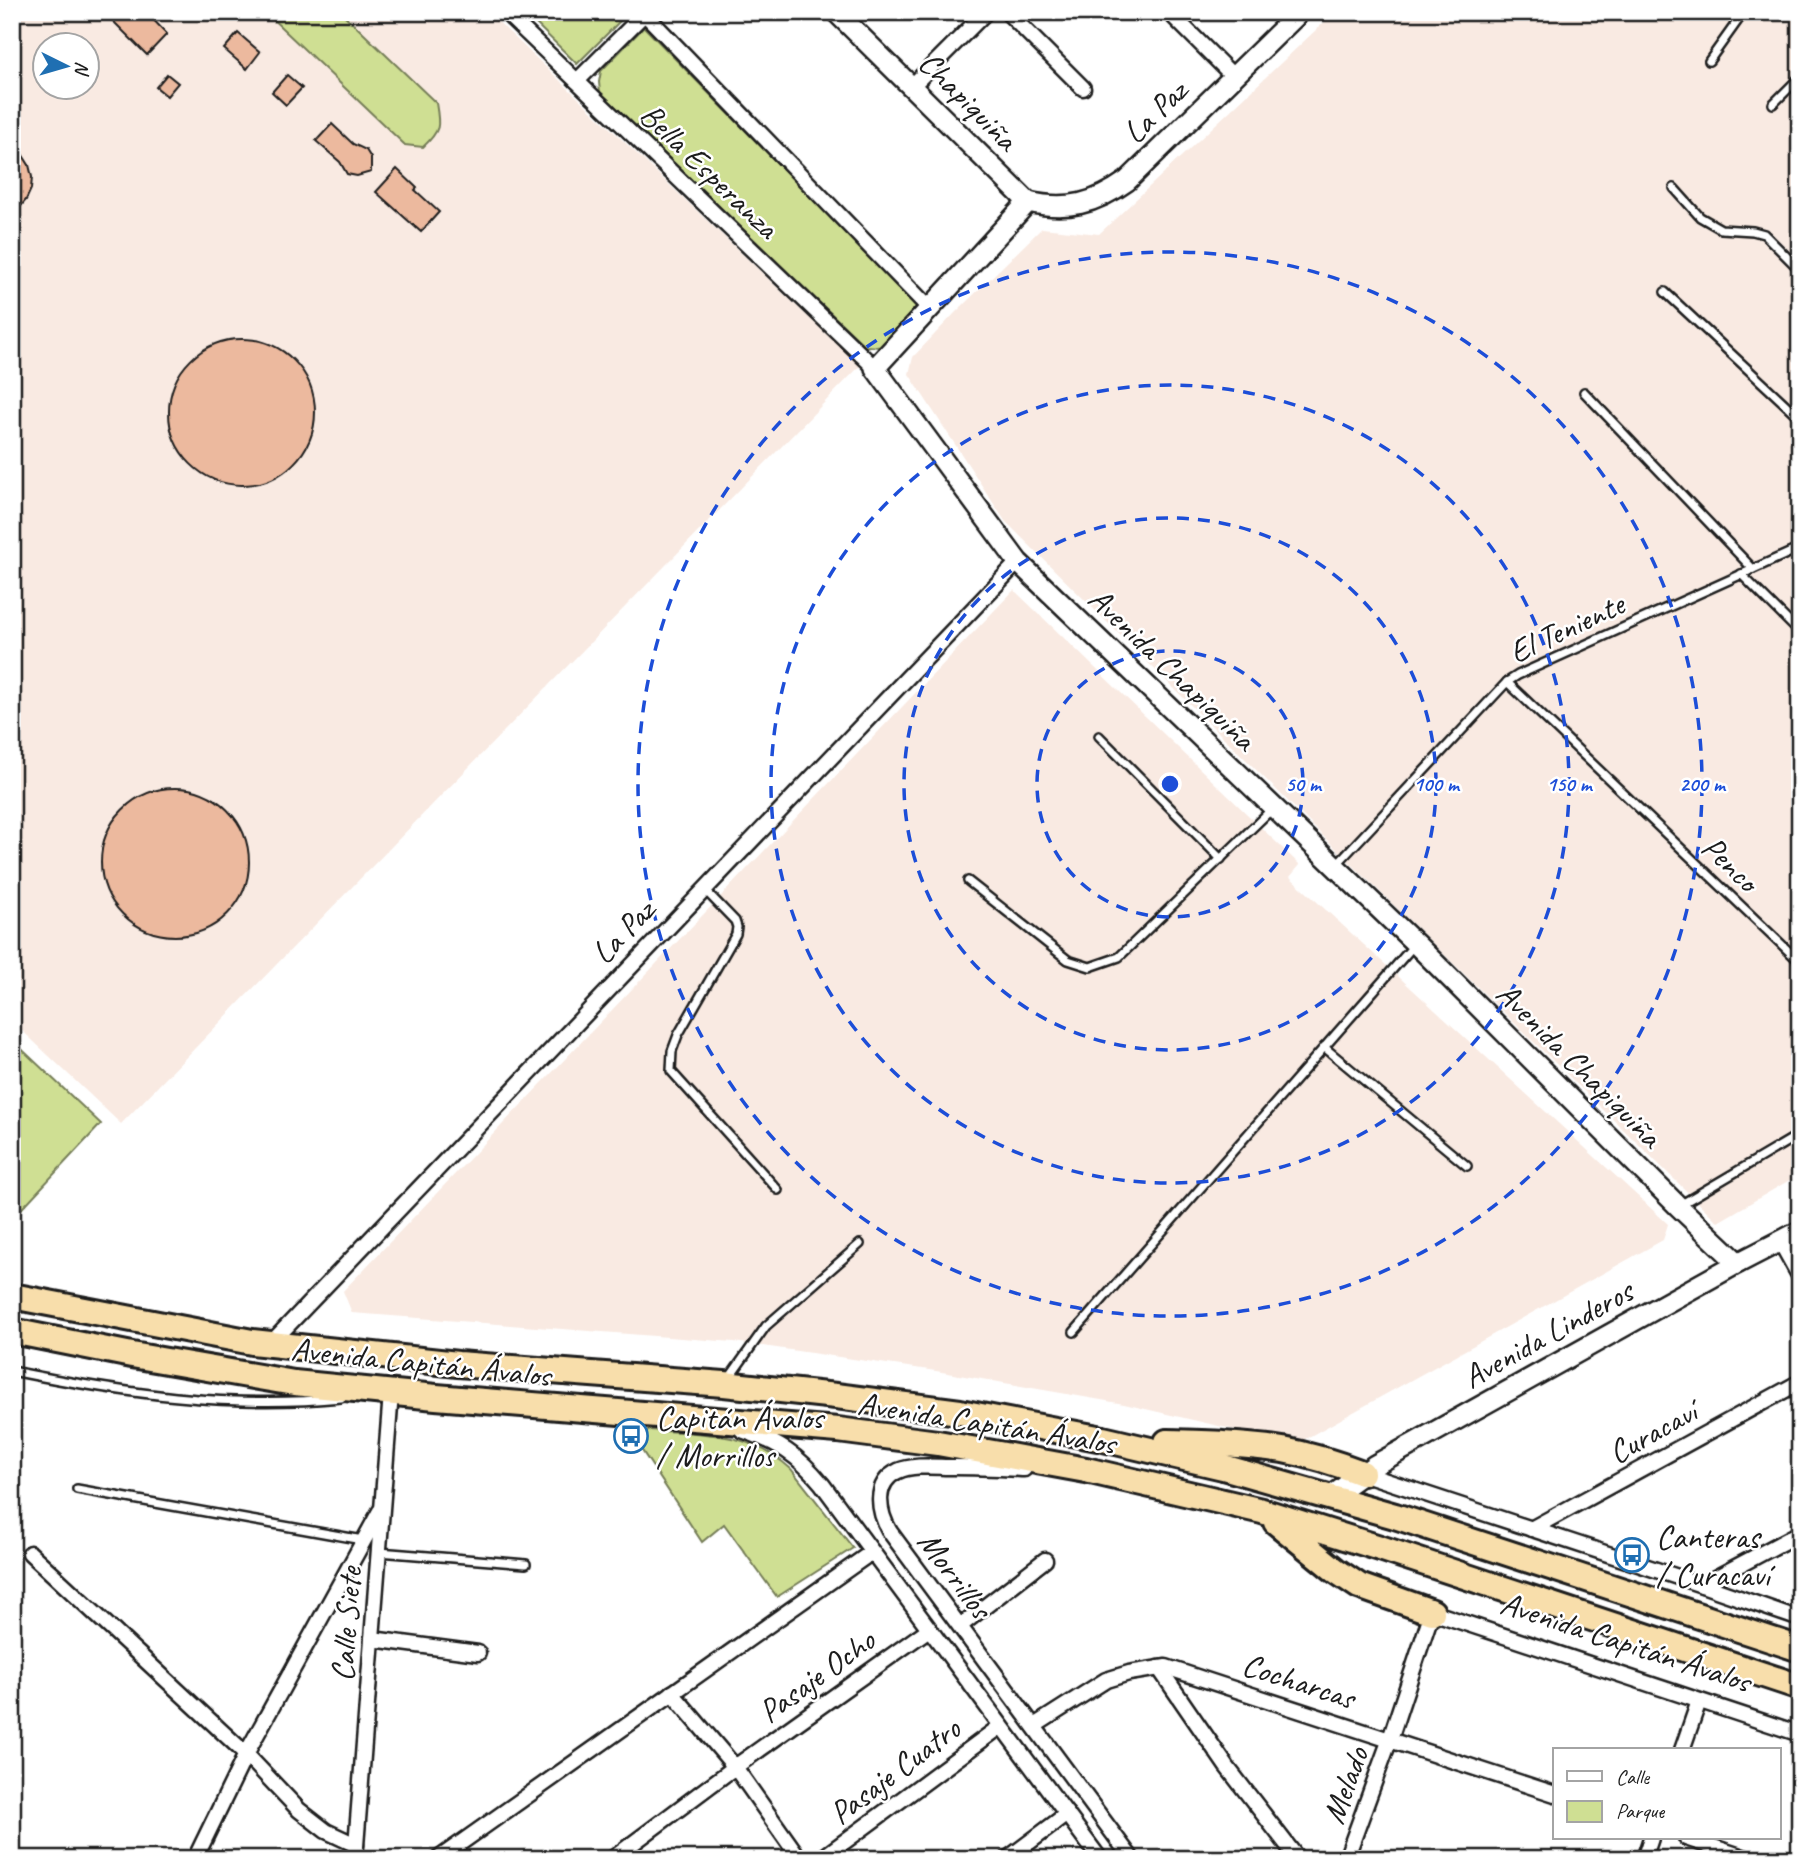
<svg xmlns="http://www.w3.org/2000/svg" width="1812" height="1871" viewBox="0 0 1812 1871" font-family="Caveat,sans-serif">
	<style>
		.built { fill: #f9eae2; fill-rule: evenodd }
		.green { fill: #cfdf93; stroke: #767e58; stroke-width: 2 }
		.building { fill: #ecb99e; stroke: #1c1c1c; stroke-width: 2 }
		.lines { fill: none; stroke-linecap: round; stroke-linejoin: round }
		.lane-casing { stroke: #1c1c1c; stroke-width: 12 }
		.street-casing { stroke: #1c1c1c; stroke-width: 19 }
		.secondary-casing { stroke: #1c1c1c; stroke-width: 24 }
		.highway-casing { stroke: #1c1c1c; stroke-width: 30 }
		.lane { stroke: #fff; stroke-width: 7 }
		.street { stroke: #fff; stroke-width: 14 }
		.secondary { stroke: #fff; stroke-width: 19 }
		.highway { stroke: #f8deab; stroke-width: 24 }
		.ring { fill: none; stroke: #1d4ed8; stroke-width: 3.5; stroke-dasharray: 12 9 }
		.labels { text-anchor: middle; stroke-width: 5; stroke-linejoin: round; paint-order: stroke }
		.street-label { font-size: 33px; fill: #1c1c1c; stroke: #fff }
		.poi-label { font-size: 33px; fill: #1c1c1c; stroke: #fff; text-anchor: start }
		.centre { fill: #1d4ed8; stroke: #fff; stroke-width: 3.5 }
		.ring-label { font-size: 21px; text-anchor: middle; font-weight: bold; fill: #1d4ed8; stroke: #fff; stroke-width: 5; stroke-linejoin: round; paint-order: stroke }
	</style>
	<rect width="100%" height="100%" fill="#fff"/>
	<filter id="ink" filterUnits="userSpaceOnUse"><feTurbulence type="fractalNoise" baseFrequency=".0143" numOctaves="2"/><feDisplacementMap in="SourceGraphic" scale="14" xChannelSelector="R" yChannelSelector="G"/><feConvolveMatrix kernelMatrix="1 2 1 2 8 2 1 2 1" color-interpolation-filters="sRGB"/></filter>
	<g filter="url(#ink)">
		<g class="built">
			<path d="M 12,12 L 488,12 L 860,366 L 121,1124 L 12,1021 ZM 46,46 L 88,46 L 88,88 L 46,88 Z"/>
			<path d="M 1335,12 L 1800,12 L 1800,1174 L 1718,1222 L 1326,839 L 1005,521 L 909,374 L 913,357 L 956,312 L 1042,228 L 1099,234 Z"/>
			<path d="M 1014,590 L 1300,865 L 1290,877 L 1668,1224 L 1663,1240 L 1296,1444 L 1124,1404 L 936,1371 L 734,1342 L 352,1313 L 343,1291 Z"/>
		</g>
		<g class="green">
			<path d="M 265,12 L 341,12 L 436,103 C 440,126 441,130 423,147 L 405,145 Z"/>
			<path d="M 524,12 L 629,12 L 577,64 Z"/>
			<path d="M 644,27 L 917,306 L 881,347 L 865,346 L 600,92 L 599,82 L 601,71 Z"/>
			<path d="M 12,1040 L 101,1124 L 12,1219 Z"/>
			<path d="M 648,1430 C 702,1434 748,1430 791,1469 L 853,1548 L 777,1597 L 724,1524 L 702,1542 L 641,1449 Z"/>
		</g>
		<g class="building">
			<path d="M 104,12 L 146,12 L 167,34 L 147,55 Z"/>
			<path d="M 238,33 L 260,52 L 247,69 L 224,49 Z"/>
			<path d="M 167,74 L 178,83 L 167,96 L 156,87 Z"/>
			<path d="M 287,75 L 302,88 L 286,105 L 272,92 Z"/>
			<path d="M 332,124 L 353,144 L 366,150 L 371,158 L 371,172 L 357,176 L 347,174 L 340,162 L 316,141 Z"/>
			<path d="M 12,138 L 29,165 L 32,177 L 31,189 L 26,200 L 12,217 Z"/>
			<path d="M 397,169 L 417,188 L 415,190 L 439,212 L 421,232 L 376,192 Z"/>
			<circle cx="242" cy="412" r="73"/>
			<circle cx="175" cy="862" r="74"/>
		</g>
		<g class="lines">
			<g class="lane-casing">
				<g id="lane">
					<path d="M 1709,61 L 1744,12"/>
					<path d="M 1773,104 L 1800,77"/>
					<path d="M 1674,188 L 1700,217 L 1721,229 L 1753,231 L 1764,234 L 1800,270"/>
					<path d="M 1665,292 L 1800,418"/>
					<path d="M 1584,392 L 1753,569"/>
					<path d="M 1741,574 L 1800,633"/>
					<path d="M 1507,682 L 1800,962"/>
					<path d="M 1099,736 L 1221,859"/>
					<path d="M 1335,866 L 1507,682 L 1518,675 L 1800,548"/>
					<path d="M 968,881 L 1068,960 L 1090,967 L 1119,957 L 1273,808"/>
					<path d="M 705,890 L 735,921 L 737,927 L 736,934 L 678,1035 L 672,1051 L 671,1071 L 778,1190"/>
					<path d="M 1324,1047 L 1467,1166"/>
					<path d="M 1680,1205 L 1800,1134"/>
					<path d="M 1074,1332 L 1415,944"/>
					<path d="M 12,1371 C 121,1393 230,1409 341,1398"/>
					<path d="M 727,1381 L 766,1326 L 860,1244"/>
					<path d="M 77,1489 L 363,1540"/>
					<path d="M 379,1552 L 526,1564"/>
				</g>
			</g>
			<g class="street-casing">
				<g id="street">
					<path d="M 505,12 L 875,368"/>
					<path d="M 643,12 L 929,308"/>
					<path d="M 1007,12 L 1083,88"/>
					<path d="M 1169,12 L 1234,77"/>
					<path d="M 577,81 L 646,12"/>
					<path d="M 911,87 L 986,12"/>
					<path d="M 1780,1241 L 1800,1277"/>
					<path d="M 271,1343 L 1018,562"/>
					<path d="M 742,1430 C 778,1442 798,1455 822,1484 L 1100,1859"/>
					<path d="M 1024,1469 C 1000,1468 977,1467 953,1467 C 936,1467 914,1464 898,1471 C 873,1483 878,1512 890,1532 L 1132,1859"/>
					<path d="M 1362,1473 L 1702,1585 L 1800,1619"/>
					<path d="M 1531,1529 L 1800,1382"/>
					<path d="M 30,1553 L 246,1754 L 299,1810 L 326,1831 L 356,1845"/>
					<path d="M 1702,1585 L 1800,1533"/>
					<path d="M 960,1626 L 1045,1560"/>
					<path d="M 372,1639 L 478,1653"/>
					<path d="M 1159,1668 L 1227,1767 L 1298,1859"/>
					<path d="M 672,1693 L 735,1767 L 800,1859"/>
					<path d="M 1034,1726 L 1106,1680 L 1129,1673 L 1166,1667 L 1555,1794"/>
					<path d="M 1682,1750 L 1699,1701"/>
					<path d="M 1686,1838 L 1749,1859"/>
					<path d="M 195,1859 L 246,1754 L 380,1511"/>
					<path d="M 355,1859 L 391,1393"/>
					<path d="M 438,1859 L 872,1552"/>
					<path d="M 612,1859 L 735,1767 L 929,1629"/>
					<path d="M 821,1859 L 1001,1726"/>
					<path d="M 1007,1859 L 1067,1814"/>
					<path d="M 1346,1859 L 1390,1739 L 1432,1612 L 1800,1734"/>
					<path d="M 1644,1859 L 1651,1838"/>
				</g>
			</g>
			<g class="secondary-casing">
				<g id="secondary">
					<path d="M 836,12 L 1028,202"/>
					<path d="M 1028,202 L 875,368 L 1018,562 L 1416,944 L 1678,1206 L 1738,1263"/>
					<path d="M 1028,202 C 1067,211 1095,204 1127,181 L 1300,12"/>
					<path d="M 1330,1497 L 1375,1465 L 1738,1263 L 1800,1231"/>
				</g>
			</g>
			<g class="highway-casing">
				<g id="highway">
					<path d="M 12,1296 L 252,1342 L 458,1364 L 724,1384 L 836,1396 L 960,1412 L 1103,1439 L 1223,1467 L 1395,1516 L 1800,1649"/>
					<path d="M 12,1331 L 132,1355 L 294,1383 L 436,1397 L 838,1430 L 938,1443 L 1086,1470 L 1262,1511 L 1383,1549 L 1800,1687"/>
					<path d="M 1167,1442 C 1205,1443 1245,1444 1283,1450 C 1310,1455 1336,1463 1362,1473"/>
					<path d="M 1276,1522 L 1335,1570 L 1359,1586 L 1432,1612"/>
				</g>
			</g>
			<use href="#lane" class="lane"/>
			<use href="#street" class="street"/>
			<use href="#secondary" class="secondary"/>
			<use href="#highway" class="highway"/>
		</g>
	</g>
	<g class="ring">
		<circle cx="1170" cy="784" r="133"/>
		<circle cx="1170" cy="784" r="266"/>
		<circle cx="1170" cy="784" r="399"/>
		<circle cx="1170" cy="784" r="532"/>
	</g>
	<defs>
		<g id="bus-ring" transform="scale(1.75)"><circle r="9.5" fill="#fff" stroke="#1f6fb2" stroke-width="1.5"/><path d="M-5-6H5V4H4V6H2V4H-2V6H-4V4H-5ZM-3.5-4V0h7V-4ZM-3.5 1.2v1.5H-2V1.2ZM2 1.2v1.5H3.5V1.2Z" fill="#1f6fb2"/></g>
	</defs>
	<g fill-rule="evenodd">
		<use href="#bus-ring" x="631" y="1436"/>
		<use href="#bus-ring" x="1632" y="1555"/>
	</g>
	<g class="labels">
		<g class="street-label">
			<text transform="translate(969 100) rotate(45)" y="12">Chapiquiña</text>
			<text transform="translate(1154 111) rotate(-44)" y="12">La Paz</text>
			<text transform="translate(710 170) rotate(44)" y="12">Bella Esperanza</text>
			<text transform="translate(1566 627) rotate(-25)" y="12">El Teniente</text>
			<text transform="translate(1173 668) rotate(44)" y="12">Avenida Chapiquiña</text>
			<text transform="translate(1731 863) rotate(44)" y="12">Penco</text>
			<text transform="translate(622 931) rotate(-46)" y="12">La Paz</text>
			<text transform="translate(1580 1064) rotate(45)" y="12">Avenida Chapiquiña</text>
			<text transform="translate(1547 1333) rotate(-29)" y="12">Avenida Linderos</text>
			<text transform="translate(421 1361) rotate(6)" y="12">Avenida Capitán Ávalos</text>
			<text transform="translate(987 1422) rotate(9)" y="12">Avenida Capitán Ávalos</text>
			<text transform="translate(1652 1431) rotate(-29)" y="12">Curacaví</text>
			<text transform="translate(956 1574) rotate(53)" y="12">Morrillos</text>
			<text transform="translate(345 1624) rotate(-86)" y="12">Calle Siete</text>
			<text transform="translate(1626 1641) rotate(18)" y="12">Avenida Capitán Ávalos</text>
			<text transform="translate(816 1675) rotate(-36)" y="12">Pasaje Ocho</text>
			<text transform="translate(1299 1680) rotate(18)" y="12">Cocharcas</text>
			<text transform="translate(894 1770) rotate(-37)" y="12">Pasaje Cuatro</text>
			<text transform="translate(1344 1785) rotate(-70)" y="12">Melado</text>
		</g>
		<g class="poi-label">
			<text x="656" y="1429">Capitán Ávalos<tspan x="656" dy="38">/ Morrillos</tspan></text>
			<text x="1656" y="1548">Canteras<tspan x="1656" dy="38">/ Curacaví</tspan></text>
		</g>
	</g>
	<circle cx="1170" cy="784" r="10" class="centre"/>
	<g class="ring-label">
		<text x="1303" y="791">50 m</text>
		<text x="1436" y="791">100 m</text>
		<text x="1569" y="791">150 m</text>
		<text x="1702" y="791">200 m</text>
	</g>
	<rect width="1812" height="1871" fill="none" stroke="#fff" stroke-width="42"/>
	<rect x="21" y="21" width="1770" height="1829" fill="none" stroke="#1c1c1c" stroke-width="2.5" filter="url(#ink)"/>
	<rect x="1553" y="1748" width="228" height="91" fill="#ffffff" stroke="#a4a4a4" stroke-width="2"/>
	<rect x="1567" y="1771" width="35" height="10" fill="#ffffff" stroke="#a4a4a4" stroke-width="2"/>
	<text x="1616" y="1784" font-size="21" fill="#1c1c1c">Calle</text>
	<rect x="1567" y="1801" width="35" height="21" fill="#cfdf93" stroke="#a4a4a4" stroke-width="2"/>
	<text x="1616" y="1818" font-size="21" fill="#1c1c1c">Parque</text>
	<g transform="translate(66 66) rotate(95)"><circle r="33" fill="#ffffff" stroke="#a4a4a4" stroke-width="2"/>
	<path d="M0-5L12 26L0 18L-12 26Z" fill="#1f6fb2"/>
	<text y="-10" font-size="19" font-weight="bold" text-anchor="middle" fill="#1c1c1c">N</text>
	</g>
</svg>
